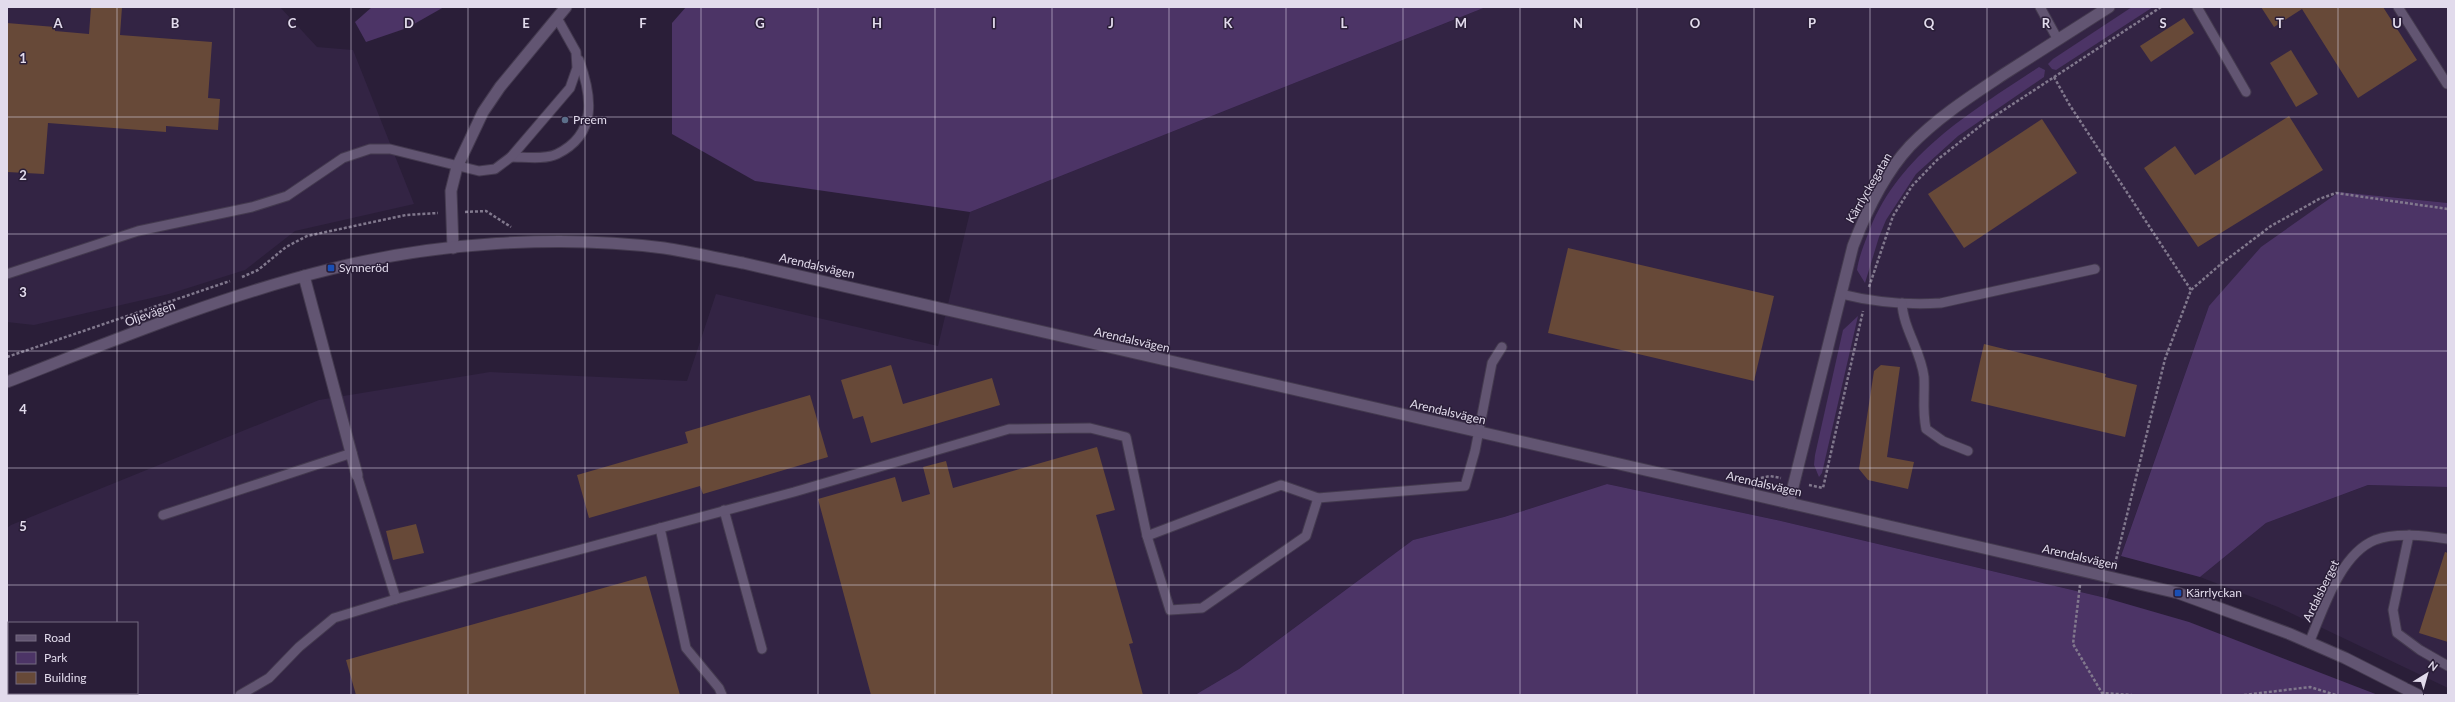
<svg xmlns="http://www.w3.org/2000/svg" width="2455" height="702" viewBox="0 0 2455 702" font-family="Lato,sans-serif">
	<style>
		.built { fill: #332444; fill-rule: evenodd }
		.green { fill: #4c3466 }
		.building { fill: #674938 }
		.lines { fill: none; stroke-linecap: round; stroke-linejoin: round }
		.service-casing { stroke: #443a4f; stroke-width: 11 }
		.minor-casing { stroke: #443a4f; stroke-width: 13 }
		.tertiary-casing { stroke: #443a4f; stroke-width: 13 }
		.path { stroke: #81788d; stroke-width: 2.5; stroke-dasharray: 3 2; stroke-linecap: butt }
		.service { stroke: #625572; stroke-width: 9 }
		.minor { stroke: #625572; stroke-width: 11 }
		.tertiary { stroke: #625572; stroke-width: 11 }
		.grid { fill: none; stroke: #e2dbec; stroke-width: 1; stroke-opacity: 0.55 }
		.service-dot { fill: #5c6f8a; stroke: #2a1e38; stroke-width: 1.5 }
		.transit-dot { fill: #1a4fb4; stroke: #2a1e38; stroke-width: 1.5 }
		.labels { text-anchor: middle; stroke-width: 3; stroke-linejoin: round; paint-order: stroke }
		.poi-label { font-size: 12px; fill: #e2dbec; stroke: #2a1e38; text-anchor: start }
		.street-label { font-size: 12px; fill: #e2dbec; stroke: #2a1e38 }
		.grid-label { font-size: 13px; text-anchor: middle; font-weight: bold; fill: #e2dbec; stroke: #2a1e38; stroke-width: 3; stroke-linejoin: round; paint-order: stroke }
	</style>
	<rect width="100%" height="100%" fill="#2a1e38"/>
	<g class="built">
		<path d="M 7,7 L 280,7 L 317,47 L 353,50 L 414,204 L 295,231 L 245,270 L 169,294 L 34,325 L 7,322 Z"/>
		<path d="M 1486,7 L 2448,7 L 2448,203 L 2339,192 L 2209,306 L 2106,598 L 1781,521 L 1607,484 L 1504,517 L 1413,540 L 1239,669 L 1195,695 L 7,695 L 7,528 L 11,525 L 319,400 L 490,372 L 687,381 L 716,294 L 938,346 L 970,212 ZM 9,623 L 137,623 L 137,693 L 9,693 Z"/>
		<path d="M 2368,485 L 2448,487 L 2448,688 L 2278,607 L 2200,577 L 2266,523 Z"/>
	</g>
	<g class="green">
		<path d="M 372,7 L 444,7 L 407,28 L 366,42 L 355,22 Z"/>
		<path d="M 686,7 L 1486,7 L 970,212 L 755,181 L 672,134 L 672,23 Z"/>
		<path d="M 2132,7 L 2153,7 L 2056,70 L 2052,69 L 2048,64 L 2053,59 Z"/>
		<path d="M 2039,67 L 2045,70 L 2044,77 L 1958,136 L 1916,174 L 1886,220 L 1879,237 L 1865,283 L 1857,270 C 1859,256 1865,242 1870,229 C 1901,152 1973,111 2039,67 Z"/>
		<path d="M 2339,192 L 2448,203 L 2448,487 L 2368,485 L 2266,523 L 2200,577 L 2121,556 L 2209,306 L 2261,247 Z"/>
		<path d="M 1858,316 L 1822,473 L 1819,477 L 1814,465 L 1815,455 L 1843,330 Z"/>
		<path d="M 1607,484 L 1781,521 L 2106,598 L 2189,622 L 2378,695 L 1195,695 L 1239,669 L 1413,540 L 1504,517 Z"/>
	</g>
	<g class="building">
		<path d="M 91,7 L 122,7 L 120,35 L 212,42 L 208,98 L 220,99 L 218,130 L 166,126 L 166,132 L 48,123 L 44,174 L 7,172 L 7,23 L 55,27 L 55,31 L 89,34 Z"/>
		<path d="M 2261,7 L 2383,7 L 2417,60 L 2358,98 L 2302,9 L 2274,27 Z"/>
		<path d="M 2184,18 L 2194,33 L 2151,62 L 2140,46 Z"/>
		<path d="M 2291,50 L 2318,94 L 2296,107 L 2270,63 Z"/>
		<path d="M 2289,116 L 2323,170 L 2198,247 L 2144,168 L 2175,146 L 2195,175 Z"/>
		<path d="M 2042,119 L 2077,173 L 1964,248 L 1928,194 Z"/>
		<path d="M 1568,248 L 1774,296 L 1754,381 L 1548,333 Z"/>
		<path d="M 1984,344 L 2106,374 L 2105,377 L 2137,385 L 2125,437 L 1971,401 Z"/>
		<path d="M 891,365 L 903,404 L 992,378 L 1000,405 L 871,443 L 863,416 L 853,419 L 841,380 Z"/>
		<path d="M 1881,365 L 1900,367 L 1887,457 L 1914,462 L 1908,489 L 1868,480 L 1859,469 L 1874,371 Z"/>
		<path d="M 810,395 L 828,457 L 703,494 L 700,486 L 589,518 L 577,475 L 688,443 L 685,432 Z"/>
		<path d="M 1097,447 L 1115,510 L 1096,515 L 1133,643 L 1129,644 L 1143,695 L 871,695 L 818,499 L 895,477 L 902,502 L 930,494 L 923,467 L 946,461 L 953,488 Z"/>
		<path d="M 416,524 L 424,553 L 393,560 L 386,531 Z"/>
		<path d="M 2445,552 L 2448,553 L 2448,642 L 2419,633 Z"/>
		<path d="M 646,576 L 680,695 L 356,695 L 346,660 Z"/>
	</g>
	<g class="lines">
		<g class="service-casing">
			<g id="service">
				<path d="M 2040,7 L 2058,40"/>
				<path d="M 2197,7 L 2246,92"/>
				<path d="M 2398,7 L 2447,84"/>
				<path d="M 511,157 C 524,157 545,160 557,154 C 598,134 592,96 579,60"/>
				<path d="M 7,274 L 138,231 L 252,207 L 287,196 L 343,158 L 370,149 L 390,149 L 479,171 L 495,169 L 511,157 L 570,88 L 577,68 L 576,52 L 557,18"/>
				<path d="M 1841,294 C 1873,302 1908,305 1941,303 L 2095,269"/>
				<path d="M 1902,303 C 1903,328 1921,351 1924,377 C 1925,396 1922,409 1926,429 L 1943,441 L 1968,451"/>
				<path d="M 357,475 L 396,599"/>
				<path d="M 724,510 L 762,649"/>
				<path d="M 163,515 L 352,453"/>
				<path d="M 660,528 L 686,648 L 719,688 L 722,695"/>
				<path d="M 2409,535 L 2393,610 L 2397,633 L 2420,650 L 2448,666"/>
				<path d="M 1147,536 L 1170,610 L 1202,608 L 1306,536 L 1318,498"/>
				<path d="M 2309,643 C 2323,610 2340,554 2375,540 C 2397,532 2426,536 2448,539"/>
				<path d="M 240,695 L 269,678 L 299,647 L 334,618 L 396,599 L 794,492 L 1009,429 L 1090,428 L 1126,437 L 1147,536 L 1281,485 L 1318,498 L 1465,486 L 1475,451 L 1492,363 L 1502,347"/>
			</g>
		</g>
		<g class="minor-casing">
			<g id="minor">
				<path d="M 453,248 L 451,191 L 457,167 L 483,112 L 500,87 L 566,7"/>
				<path d="M 304,276 L 357,475"/>
				<path d="M 1789,503 L 2178,593 L 2290,634 L 2345,658 L 2418,695"/>
			</g>
		</g>
		<g class="tertiary-casing">
			<path id="tertiary" d="M 7,382 C 112,341 221,296 331,269 C 433,243 559,234 664,248 C 690,252 716,258 743,263 L 1789,503 L 1853,246 C 1866,212 1885,173 1910,146 C 1938,117 1971,96 2004,74 C 2039,52 2074,29 2109,7"/>
		</g>
		<g class="path">
			<path d="M 2054,77 L 2069,104 L 2191,290"/>
			<path d="M 465,212 L 486,211 L 511,227"/>
			<path d="M 242,277 L 258,270 L 286,247 L 307,236 L 406,215 L 438,213"/>
			<path d="M 1869,287 L 1893,216 L 1912,186 L 1937,160 L 1984,123 L 2161,7"/>
			<path d="M 7,357 L 230,281"/>
			<path d="M 1756,479 L 1770,476 L 1781,478"/>
			<path d="M 1809,485 L 1823,488 L 1863,311"/>
			<path d="M 2115,564 L 2165,359 L 2191,290 L 2222,263 L 2271,226 L 2319,199 L 2336,193 L 2448,209"/>
			<path d="M 2080,585 L 2073,644 L 2102,693 L 2132,695"/>
			<path d="M 2244,695 L 2310,687 L 2336,695"/>
		</g>
		<use href="#service" class="service"/>
		<use href="#minor" class="minor"/>
		<use href="#tertiary" class="tertiary"/>
	</g>
	<path class="grid" d="M 117,7 L 117,623M 234,7 L 234,695M 351,7 L 351,695M 468,7 L 468,695M 585,7 L 585,695M 701,7 L 701,695M 818,7 L 818,695M 935,7 L 935,695M 1052,7 L 1052,695M 1169,7 L 1169,695M 1286,7 L 1286,695M 1403,7 L 1403,695M 1520,7 L 1520,695M 1637,7 L 1637,695M 1754,7 L 1754,695M 1870,7 L 1870,695M 1987,7 L 1987,695M 2104,7 L 2104,695M 2221,7 L 2221,695M 2338,7 L 2338,695M 7,117 L 2448,117M 7,234 L 2448,234M 7,351 L 2448,351M 7,468 L 2448,468M 7,585 L 2448,585M 117,693 L 117,695"/>
	<circle class="service-dot" cx="565" cy="120" r="4"/>
	<g class="transit-dot">
		<rect x="327" y="264" width="8" height="8" rx="2"/>
		<rect x="2174" y="589" width="8" height="8" rx="2"/>
	</g>
	<g class="labels">
		<g class="poi-label">
			<text x="573" y="124">Preem</text>
			<text x="339" y="272">Synneröd</text>
			<text x="2186" y="597">Kärrlyckan</text>
		</g>
		<g class="street-label">
			<text transform="translate(1869 188) rotate(-60)" y="4">Kärrlyckegatan</text>
			<text transform="translate(817 266) rotate(13)" y="4">Arendalsvägen</text>
			<text transform="translate(150 314) rotate(-20)" y="4">Oljevägen</text>
			<text transform="translate(1132 340) rotate(13)" y="4">Arendalsvägen</text>
			<text transform="translate(1448 412) rotate(13)" y="4">Arendalsvägen</text>
			<text transform="translate(1764 484) rotate(13)" y="4">Arendalsvägen</text>
			<text transform="translate(2080 557) rotate(13)" y="4">Arendalsvägen</text>
			<text transform="translate(2321 591) rotate(-64)" y="4">Ardalsberget</text>
		</g>
	</g>
	<g class="grid-label">
		<text x="58" y="28">A</text>
		<text x="175" y="28">B</text>
		<text x="292" y="28">C</text>
		<text x="409" y="28">D</text>
		<text x="526" y="28">E</text>
		<text x="643" y="28">F</text>
		<text x="760" y="28">G</text>
		<text x="877" y="28">H</text>
		<text x="994" y="28">I</text>
		<text x="1111" y="28">J</text>
		<text x="1228" y="28">K</text>
		<text x="1344" y="28">L</text>
		<text x="1461" y="28">M</text>
		<text x="1578" y="28">N</text>
		<text x="1695" y="28">O</text>
		<text x="1812" y="28">P</text>
		<text x="1929" y="28">Q</text>
		<text x="2046" y="28">R</text>
		<text x="2163" y="28">S</text>
		<text x="2280" y="28">T</text>
		<text x="2397" y="28">U</text>
		<text x="23" y="63">1</text>
		<text x="23" y="180">2</text>
		<text x="23" y="297">3</text>
		<text x="23" y="414">4</text>
		<text x="23" y="531">5</text>
	</g>
	<rect width="2455" height="702" fill="none" stroke="#e2dbec" stroke-width="16"/>
	<rect x="8" y="622" width="130" height="72" fill="#2a1e38" stroke="#746a80"/>
	<rect x="16" y="635" width="20" height="6" fill="#625572" stroke="#746a80"/>
	<text x="44" y="642" font-size="12" fill="#e2dbec">Road</text>
	<rect x="16" y="652" width="20" height="12" fill="#4c3466" stroke="#746a80"/>
	<text x="44" y="662" font-size="12" fill="#e2dbec">Park</text>
	<rect x="16" y="672" width="20" height="12" fill="#674938" stroke="#746a80"/>
	<text x="44" y="682" font-size="12" fill="#e2dbec">Building</text>
	<g transform="translate(2427 674) rotate(37)" stroke="#2a1e38" stroke-width="3" paint-order="stroke">
	<path d="M0-3L7 15L0 10L-7 15Z" fill="#e2dbec"/>
	<text y="-6" font-size="11" font-weight="bold" text-anchor="middle" fill="#e2dbec">N</text>
	</g>
</svg>
